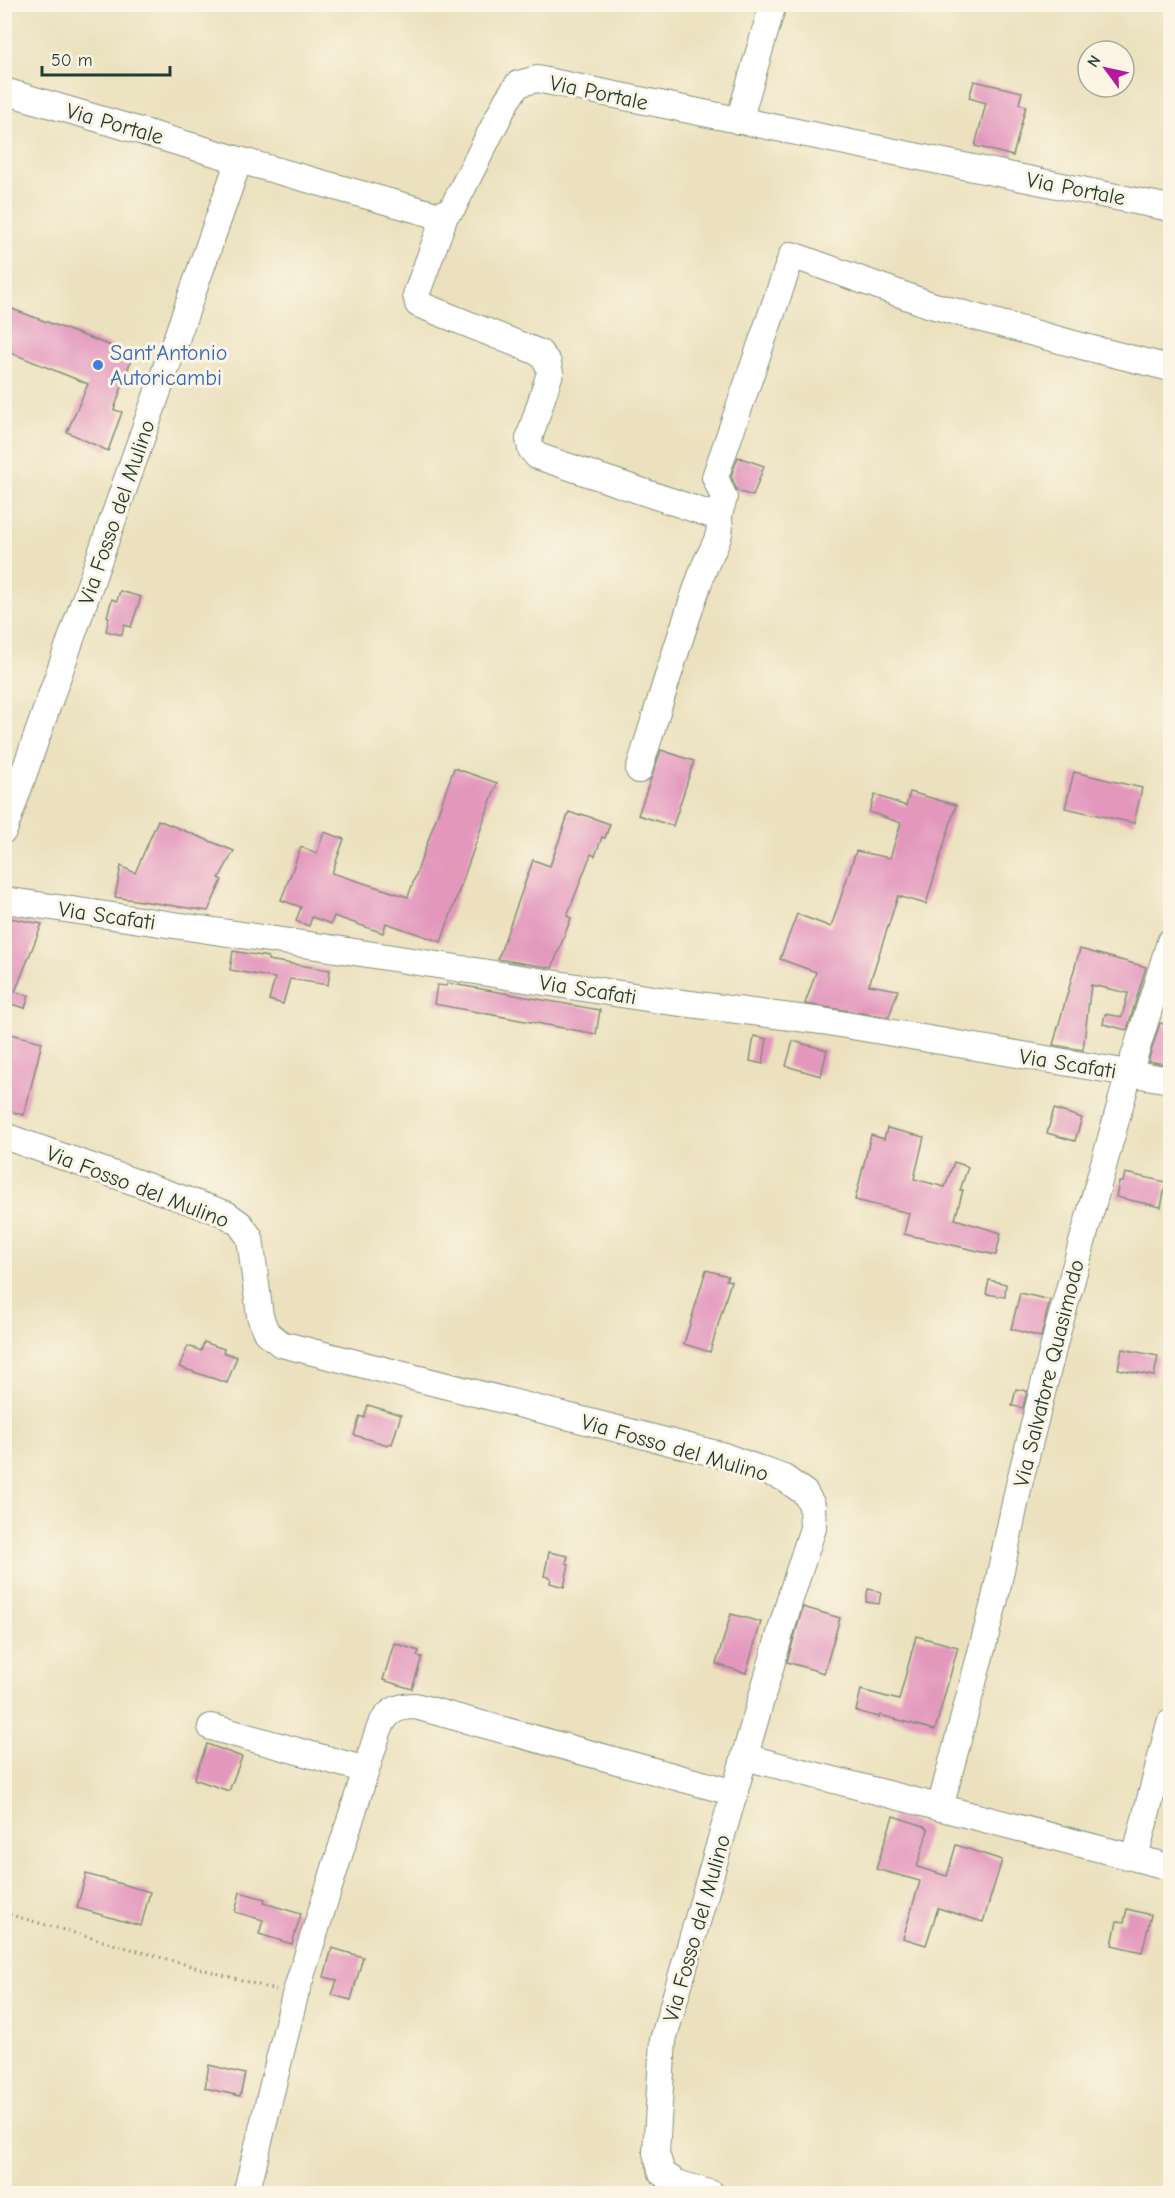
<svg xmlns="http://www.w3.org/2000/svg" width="1175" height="2198" viewBox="0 0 1175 2198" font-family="'Comic Neue',sans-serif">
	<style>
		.building { fill: #e397bd }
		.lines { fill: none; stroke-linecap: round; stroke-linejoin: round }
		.minor-casing { stroke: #858f79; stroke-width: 28 }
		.path { stroke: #858f79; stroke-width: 3; stroke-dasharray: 1.5 4.5; stroke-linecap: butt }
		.minor { stroke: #fff; stroke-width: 26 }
		.shop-dot { fill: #3f7fe0; stroke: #fcf5e5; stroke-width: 2 }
		.labels { text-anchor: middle; stroke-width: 6; stroke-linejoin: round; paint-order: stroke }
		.street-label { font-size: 22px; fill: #1f3d34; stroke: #fcf5e5 }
		.shop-label { font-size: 22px; fill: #366cbe; stroke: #fcf5e5; text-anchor: start }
	</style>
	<rect width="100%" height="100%" fill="#fcf5e5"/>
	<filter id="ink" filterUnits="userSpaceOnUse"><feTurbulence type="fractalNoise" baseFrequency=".0167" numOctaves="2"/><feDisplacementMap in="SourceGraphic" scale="12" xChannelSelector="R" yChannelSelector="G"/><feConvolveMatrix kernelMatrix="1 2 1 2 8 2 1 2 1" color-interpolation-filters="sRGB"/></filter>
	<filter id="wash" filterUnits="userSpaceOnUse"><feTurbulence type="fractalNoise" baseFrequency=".008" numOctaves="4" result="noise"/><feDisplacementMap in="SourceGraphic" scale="24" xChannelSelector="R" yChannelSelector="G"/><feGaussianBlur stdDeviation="1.35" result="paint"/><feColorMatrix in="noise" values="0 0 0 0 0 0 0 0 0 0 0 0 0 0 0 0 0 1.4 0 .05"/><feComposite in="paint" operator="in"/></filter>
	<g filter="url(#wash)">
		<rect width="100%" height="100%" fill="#ebe1be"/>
		<g id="blocks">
			<g class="building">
				<path d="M 974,81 L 1022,92 L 1019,104 L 1026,106 L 1013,156 L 975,146 L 986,103 L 969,98 Z"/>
				<path d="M 4,306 L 133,354 L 114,410 L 122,412 L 108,451 L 67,432 L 88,384 L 4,350 Z"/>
				<path d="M 738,457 L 764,466 L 753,496 L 737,491 L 731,476 Z"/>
				<path d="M 120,591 L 141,597 L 131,627 L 124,625 L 122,635 L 106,631 L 109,617 L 107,616 L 112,599 L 117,601 Z"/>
				<path d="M 661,750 L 694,761 L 673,826 L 638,815 Z"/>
				<path d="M 454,768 L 497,783 L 441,942 L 386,923 L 383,933 L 334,916 L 331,924 L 312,917 L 309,926 L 296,921 L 301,907 L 281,900 L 301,847 L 317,853 L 324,832 L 344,839 L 332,873 L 408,897 Z"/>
				<path d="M 1074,772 L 1142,788 L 1134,823 L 1065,808 Z"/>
				<path d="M 910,792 L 956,805 L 926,904 L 898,896 L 869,985 L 898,990 L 889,1017 L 805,1004 L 816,972 L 780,959 L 797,914 L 831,927 L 856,851 L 890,858 L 901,823 L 869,812 L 875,795 L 906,806 Z"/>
				<path d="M 569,812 L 580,816 L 581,814 L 610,824 L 605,838 L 602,837 L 595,856 L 591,854 L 567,916 L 571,918 L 552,968 L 498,959 L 533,860 L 550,866 Z"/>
				<path d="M 158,820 L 234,851 L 219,878 L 222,880 L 208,911 L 115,897 L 121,866 L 135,873 Z"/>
				<path d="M 4,917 L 42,924 L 15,992 L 29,995 L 25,1008 L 4,1002 L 9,973 L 4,972 Z"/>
				<path d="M 1080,949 L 1146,967 L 1127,1030 L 1103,1024 L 1105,1014 L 1122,1017 L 1128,993 L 1091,985 L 1083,1050 L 1053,1045 Z"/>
				<path d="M 233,951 L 268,957 L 268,960 L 330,970 L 328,985 L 290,979 L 283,1004 L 269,1000 L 275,978 L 230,970 Z"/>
				<path d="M 447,983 L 600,1010 L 596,1034 L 434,1004 L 437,985 L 447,986 Z"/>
				<path d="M 1160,1023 L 1170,1025 L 1170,1065 L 1148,1061 Z"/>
				<path d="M 11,1034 L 42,1042 L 24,1115 L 4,1110 L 4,1060 Z"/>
				<path d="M 754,1036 L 767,1039 L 763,1064 L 750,1061 Z"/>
				<path d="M 793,1041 L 827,1050 L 821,1076 L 786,1066 Z"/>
				<path d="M 1054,1109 L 1082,1118 L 1075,1141 L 1047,1133 Z"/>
				<path d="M 887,1128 L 924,1137 L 914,1179 L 945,1187 L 954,1162 L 968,1167 L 960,1190 L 963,1190 L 955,1219 L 1001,1233 L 996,1255 L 904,1234 L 909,1213 L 855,1200 L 871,1135 L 884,1139 Z"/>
				<path d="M 1125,1173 L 1166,1182 L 1161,1207 L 1116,1197 L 1119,1182 L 1123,1182 Z"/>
				<path d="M 706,1270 L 728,1276 L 726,1280 L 731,1281 L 710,1352 L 684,1344 Z"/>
				<path d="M 989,1280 L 1006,1284 L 1005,1297 L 986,1294 Z"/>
				<path d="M 1020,1293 L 1050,1300 L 1041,1337 L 1011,1329 Z"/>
				<path d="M 204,1342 L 224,1349 L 223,1352 L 237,1357 L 227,1383 L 179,1367 L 188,1346 L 201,1351 Z"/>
				<path d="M 1122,1349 L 1158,1356 L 1154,1376 L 1118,1369 Z"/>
				<path d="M 1016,1389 L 1027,1391 L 1023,1408 L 1012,1406 Z"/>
				<path d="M 368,1405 L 401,1415 L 392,1444 L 389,1443 L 388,1445 L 354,1435 L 360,1416 L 364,1418 Z"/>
				<path d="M 549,1552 L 568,1556 L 566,1563 L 569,1564 L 564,1587 L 550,1583 L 551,1578 L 544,1576 Z"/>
				<path d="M 868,1589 L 881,1592 L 879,1604 L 866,1602 Z"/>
				<path d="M 803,1607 L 840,1618 L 824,1673 L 787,1662 Z"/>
				<path d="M 731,1614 L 761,1622 L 746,1673 L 716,1664 Z"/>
				<path d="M 916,1636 L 958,1647 L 935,1730 L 880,1715 L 879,1717 L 856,1711 L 861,1690 L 899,1700 Z"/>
				<path d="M 394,1643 L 419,1651 L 417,1656 L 422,1657 L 412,1689 L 383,1680 Z"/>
				<path d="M 207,1744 L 242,1757 L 229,1791 L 194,1779 Z"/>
				<path d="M 893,1816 L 924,1826 L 928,1830 L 917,1867 L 947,1876 L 956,1845 L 1002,1860 L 983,1922 L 938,1908 L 926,1945 L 903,1938 L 920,1881 L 876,1869 Z"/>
				<path d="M 86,1874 L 150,1892 L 141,1926 L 77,1908 Z"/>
				<path d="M 240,1892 L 265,1899 L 264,1903 L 301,1914 L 292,1944 L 259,1934 L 263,1920 L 235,1912 Z"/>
				<path d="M 1127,1909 L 1151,1915 L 1142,1952 L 1112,1945 L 1117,1921 L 1124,1922 Z"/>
				<path d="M 332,1948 L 363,1957 L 351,2000 L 332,1995 L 337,1980 L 324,1977 Z"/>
				<path d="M 209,2065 L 245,2074 L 240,2096 L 205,2088 Z"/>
			</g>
		</g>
	</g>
	<g filter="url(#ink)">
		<use href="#blocks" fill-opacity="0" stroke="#858f79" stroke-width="1.5"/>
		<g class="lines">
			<g class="minor-casing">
				<g id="minor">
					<path d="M 4,91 L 239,160 L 436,215 L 446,213 L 453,207 L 507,100 L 518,84 L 537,79 L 1170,208"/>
					<path d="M 739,121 L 773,4"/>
					<path d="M 446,213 L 416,295 L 418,304 L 540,353 L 548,363 L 550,373 L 529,439 L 531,449 L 537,456 L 718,517 C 725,534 710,552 704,568 C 680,634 660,702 639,770"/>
					<path d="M 718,517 L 724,498 L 715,477 L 792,255 L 931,305 L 1089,348 L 1170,368"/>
					<path d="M 4,830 L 239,160"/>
					<path d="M 4,900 L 323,947 L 659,1000 L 822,1021 L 1170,1080"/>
					<path d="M 4,1136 L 226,1214 L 240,1224 L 250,1238 L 260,1316 L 266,1332 L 281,1344 L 721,1455 L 784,1478 L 805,1493 L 812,1505 L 813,1528 L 790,1599 L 663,2040 L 656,2153 L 662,2173 L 677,2183 L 712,2194"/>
					<path d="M 211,1727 L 366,1770"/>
					<path d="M 745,1757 L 1170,1867"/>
					<path d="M 940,1808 L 994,1603 L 1020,1480 L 1057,1333 L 1129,1073 L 1170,942"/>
					<path d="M 1135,1857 L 1170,1723"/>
					<path d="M 246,2194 L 295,1995 L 378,1732 C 385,1713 395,1706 415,1706 L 735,1793"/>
				</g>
			</g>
			<path class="path" d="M 4,1913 L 276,1990"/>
			<use href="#minor" class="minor"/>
		</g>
	</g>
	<circle class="shop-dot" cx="98" cy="365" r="6"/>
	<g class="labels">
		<g class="street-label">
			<text transform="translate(599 92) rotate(12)" y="8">Via Portale</text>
			<text transform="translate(115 123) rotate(16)" y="8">Via Portale</text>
			<text transform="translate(1076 188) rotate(11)" y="8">Via Portale</text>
			<text transform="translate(116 512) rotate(-71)" y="8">Via Fosso del Mulino</text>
			<text transform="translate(107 915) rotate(8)" y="8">Via Scafati</text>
			<text transform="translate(588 989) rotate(9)" y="8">Via Scafati</text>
			<text transform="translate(1068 1063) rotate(9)" y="8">Via Scafati</text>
			<text transform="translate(138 1186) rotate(21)" y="8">Via Fosso del Mulino</text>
			<text transform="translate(1048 1373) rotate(-76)" y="8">Via Salvatore Quasimodo</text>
			<text transform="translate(675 1447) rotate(16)" y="8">Via Fosso del Mulino</text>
			<text transform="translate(696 1928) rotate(-74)" y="8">Via Fosso del Mulino</text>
		</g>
		<g class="shop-label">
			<text x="110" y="360">Sant'Antonio<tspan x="110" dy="25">Autoricambi</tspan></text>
		</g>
	</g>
	<rect width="1175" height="2198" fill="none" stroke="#fcf5e5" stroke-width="24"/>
	<g transform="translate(1106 69) rotate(303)"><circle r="28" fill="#fcf5e5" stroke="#a4ab9e" stroke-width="1.5"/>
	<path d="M0-4.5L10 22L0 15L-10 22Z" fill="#b5179e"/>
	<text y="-9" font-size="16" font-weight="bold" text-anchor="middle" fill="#1f3d34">N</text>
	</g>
	<path d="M42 66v9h128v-9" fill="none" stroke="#1f3d34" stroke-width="3"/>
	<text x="51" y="66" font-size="18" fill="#1f3d34" stroke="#fcf5e5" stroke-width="4.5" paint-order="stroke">50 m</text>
</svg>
